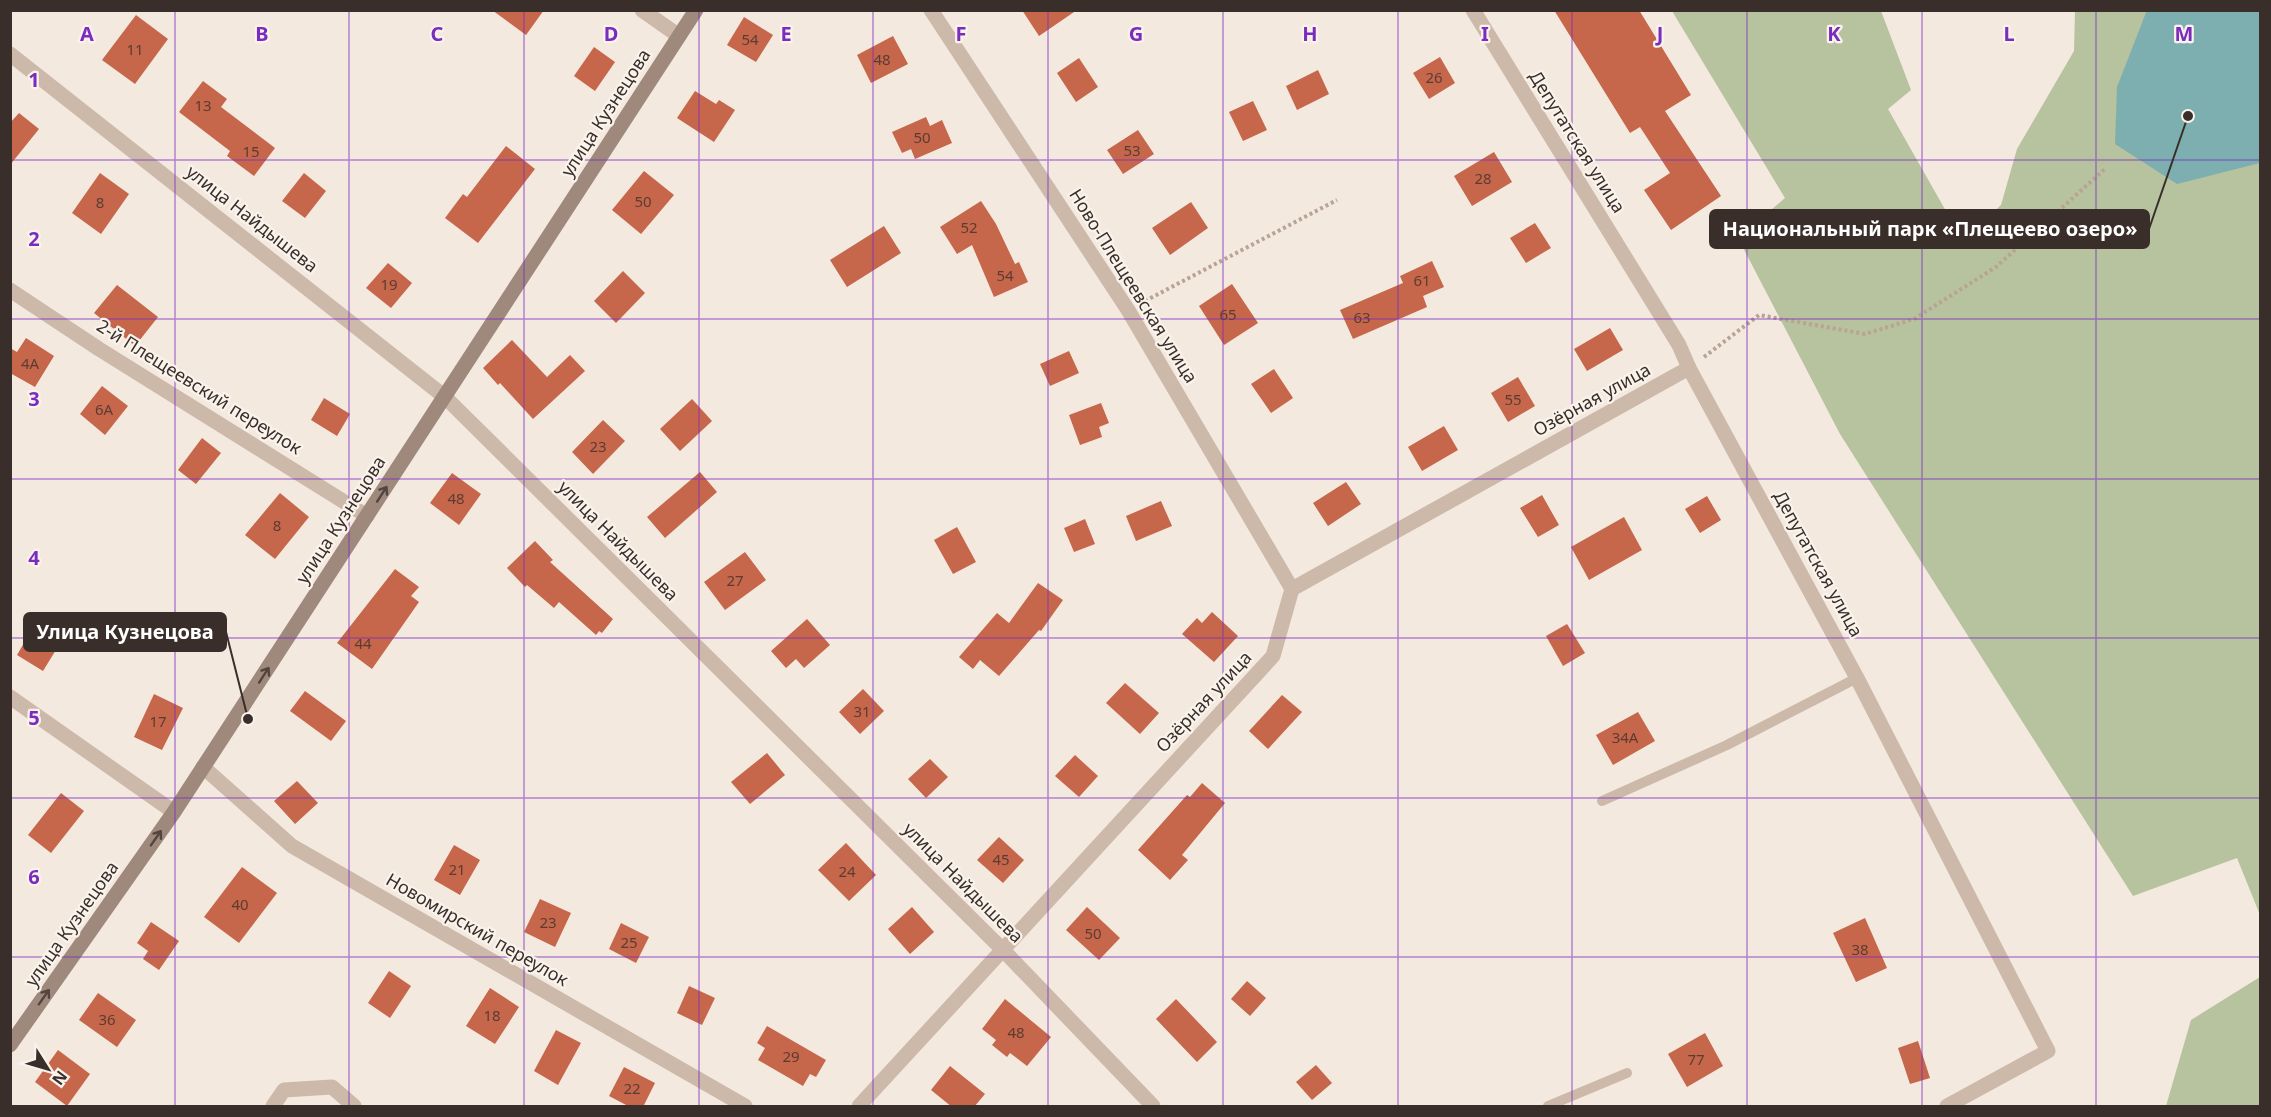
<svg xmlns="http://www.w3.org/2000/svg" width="2271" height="1117" viewBox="0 0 2271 1117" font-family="'Noto Sans',sans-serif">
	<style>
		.green { fill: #b7c39e }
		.water { fill: #7dafb1 }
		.building { fill: #c6664a }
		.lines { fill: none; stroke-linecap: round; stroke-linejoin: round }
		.path { stroke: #b8a394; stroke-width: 4; stroke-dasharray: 3 3; stroke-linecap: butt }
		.lane { stroke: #ccb9aa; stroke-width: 10 }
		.street { stroke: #ccb9aa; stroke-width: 15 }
		.secondary { stroke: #9f887c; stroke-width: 15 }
		.oneway { stroke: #52443e }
		.grid { fill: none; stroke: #7b2cbf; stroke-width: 1.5; stroke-opacity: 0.55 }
		.labels { text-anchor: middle; stroke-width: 4.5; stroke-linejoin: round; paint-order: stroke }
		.number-label { font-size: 15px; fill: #5c3c32 }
		.street-label { font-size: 18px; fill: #392e2a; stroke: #faf3ec }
		.grid-label { font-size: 20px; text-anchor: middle; font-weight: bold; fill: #7b2cbf; stroke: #faf3ec; stroke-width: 4.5; stroke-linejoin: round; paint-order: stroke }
		.leader { fill: none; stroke: #392e2a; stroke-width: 2 }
		.callout-dot { fill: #392e2a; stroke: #faf3ec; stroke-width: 2 }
		.callout { fill: #392e2a; stroke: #392e2a; stroke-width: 2 }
		.callout-label { font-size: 20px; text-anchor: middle; font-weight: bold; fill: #fff }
	</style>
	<rect width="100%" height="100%" fill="#f3e9df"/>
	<g class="green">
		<path d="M 1672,11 L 1881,11 L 1911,90 L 1888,109 L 1963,241 L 2001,205 L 2017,149 L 2074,51 L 2075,11 L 2260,11 L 2260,915 L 2237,858 L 2133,896 L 1840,434 L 1738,238 L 1785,198 Z"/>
		<path d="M 2260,977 L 2260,1106 L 2166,1106 L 2191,1020 Z"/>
	</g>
	<path class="water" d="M 2147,10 L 2260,11 L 2260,163 L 2177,184 L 2115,144 L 2117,87 Z"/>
	<g class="building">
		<path d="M 492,10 L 544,10 L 526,35 Z"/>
		<path d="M 1022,10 L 1077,10 L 1039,36 Z"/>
		<path d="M 1554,10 L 1639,10 L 1691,95 L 1665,111 L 1721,196 L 1671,230 L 1644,190 L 1670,173 L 1640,127 L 1630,133 Z"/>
		<path d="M 136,15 L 168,39 L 135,84 L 102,60 Z"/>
		<path d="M 744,17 L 773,35 L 756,62 L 727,45 Z"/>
		<path d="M 893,36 L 908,64 L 871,83 L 857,55 Z"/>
		<path d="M 594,47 L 615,62 L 595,91 L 574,76 Z"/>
		<path d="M 1440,57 L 1455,83 L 1429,99 L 1413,73 Z"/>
		<path d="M 1079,58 L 1098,87 L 1076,102 L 1057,73 Z"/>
		<path d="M 1318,70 L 1329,94 L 1297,110 L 1286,86 Z"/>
		<path d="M 203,81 L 227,99 L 221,107 L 275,148 L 254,176 L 227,156 L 230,151 L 179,112 Z"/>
		<path d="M 695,91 L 716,104 L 719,100 L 735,110 L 714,142 L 677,118 Z"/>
		<path d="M 1253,101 L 1267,130 L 1243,141 L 1229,112 Z"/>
		<path d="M 19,113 L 39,129 L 10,165 L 10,123 Z"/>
		<path d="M 926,117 L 930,126 L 942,120 L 952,143 L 915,159 L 911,149 L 902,153 L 892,132 Z"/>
		<path d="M 1138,130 L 1154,154 L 1123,174 L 1107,150 Z"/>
		<path d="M 506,146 L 535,169 L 478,243 L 445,218 L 463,194 L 467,197 Z"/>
		<path d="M 1494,152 L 1512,182 L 1472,206 L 1454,176 Z"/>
		<path d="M 644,171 L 674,195 L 641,234 L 612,210 Z"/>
		<path d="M 100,173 L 129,194 L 101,234 L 72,213 Z"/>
		<path d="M 304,173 L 326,191 L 305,218 L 282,201 Z"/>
		<path d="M 981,201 L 996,224 L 1015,264 L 1019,262 L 1028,282 L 994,297 L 972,245 L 957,254 L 940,227 Z"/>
		<path d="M 1191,202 L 1208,228 L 1170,255 L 1152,228 Z"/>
		<path d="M 1535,223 L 1551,248 L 1526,263 L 1510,238 Z"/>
		<path d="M 884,226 L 901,253 L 847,287 L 830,260 Z"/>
		<path d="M 1432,261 L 1444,287 L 1423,296 L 1427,307 L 1353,339 L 1340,310 L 1403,283 L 1400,276 Z"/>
		<path d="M 388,263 L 412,283 L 391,308 L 366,288 Z"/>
		<path d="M 623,271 L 645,293 L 616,323 L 594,301 Z"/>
		<path d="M 1232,284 L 1258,323 L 1224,345 L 1199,306 Z"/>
		<path d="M 117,285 L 158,317 L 135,346 L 94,313 Z"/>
		<path d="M 1610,328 L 1623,350 L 1587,371 L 1574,349 Z"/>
		<path d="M 26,338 L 54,356 L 35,387 L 10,373 L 10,348 L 17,352 Z"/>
		<path d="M 512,340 L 547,377 L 570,355 L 585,371 L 533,419 L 500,383 L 498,385 L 483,368 Z"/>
		<path d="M 1069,351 L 1079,373 L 1050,386 L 1040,364 Z"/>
		<path d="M 1274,369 L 1293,398 L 1271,413 L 1251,384 Z"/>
		<path d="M 1518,377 L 1535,406 L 1508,422 L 1491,393 Z"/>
		<path d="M 102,386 L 128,406 L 105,435 L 80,414 Z"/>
		<path d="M 324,398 L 350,414 L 337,436 L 311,420 Z"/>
		<path d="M 692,399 L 712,421 L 680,451 L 660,429 Z"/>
		<path d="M 1101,403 L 1109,423 L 1099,427 L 1102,437 L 1080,445 L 1069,415 Z"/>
		<path d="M 603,420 L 625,441 L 593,474 L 572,452 Z"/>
		<path d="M 1444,426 L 1458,450 L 1422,471 L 1408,447 Z"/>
		<path d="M 202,438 L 221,453 L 196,484 L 178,470 Z"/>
		<path d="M 700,472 L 717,492 L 665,538 L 647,517 Z"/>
		<path d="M 452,473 L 481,494 L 459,525 L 430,503 Z"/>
		<path d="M 1346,482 L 1361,504 L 1328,526 L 1313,503 Z"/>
		<path d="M 280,493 L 309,517 L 275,559 L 245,535 Z"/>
		<path d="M 1542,495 L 1559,525 L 1538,537 L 1520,508 Z"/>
		<path d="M 1707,496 L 1721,520 L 1700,533 L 1685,509 Z"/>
		<path d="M 1161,501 L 1172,526 L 1136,541 L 1126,516 Z"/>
		<path d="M 1624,517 L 1642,550 L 1589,580 L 1571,547 Z"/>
		<path d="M 1085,519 L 1095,544 L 1074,552 L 1064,528 Z"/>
		<path d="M 957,527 L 976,562 L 953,574 L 934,540 Z"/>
		<path d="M 535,541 L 553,560 L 550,562 L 613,619 L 602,633 L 599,631 L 596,635 L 559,602 L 554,608 L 527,585 L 525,587 L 507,568 Z"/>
		<path d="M 745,552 L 766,580 L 725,610 L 704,582 Z"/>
		<path d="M 395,569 L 419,587 L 411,596 L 419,602 L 372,669 L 337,643 Z"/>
		<path d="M 1038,583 L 1063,600 L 1041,631 L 1039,630 L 999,676 L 980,660 L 973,669 L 959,657 L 997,613 L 1009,623 Z"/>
		<path d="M 1212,612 L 1238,636 L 1214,662 L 1182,634 L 1197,618 L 1202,623 Z"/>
		<path d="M 807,619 L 830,645 L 804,668 L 796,659 L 786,668 L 771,651 Z"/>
		<path d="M 35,624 L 62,640 L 43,671 L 17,655 Z"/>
		<path d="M 1567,624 L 1585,653 L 1563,666 L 1546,636 Z"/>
		<path d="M 1125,683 L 1159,713 L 1140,734 L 1106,703 Z"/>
		<path d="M 863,689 L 884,711 L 860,734 L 839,712 Z"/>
		<path d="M 305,691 L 346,721 L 331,741 L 290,711 Z"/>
		<path d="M 154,694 L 183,708 L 162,750 L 134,737 Z"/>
		<path d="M 1282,695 L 1302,712 L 1268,749 L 1249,731 Z"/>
		<path d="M 1638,712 L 1655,741 L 1613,765 L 1596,735 Z"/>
		<path d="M 767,753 L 785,775 L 750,804 L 731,782 Z"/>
		<path d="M 1075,755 L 1098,776 L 1079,797 L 1055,776 Z"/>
		<path d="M 930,759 L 948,777 L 926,798 L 908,779 Z"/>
		<path d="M 297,781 L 318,803 L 295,824 L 274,801 Z"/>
		<path d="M 1202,783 L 1225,803 L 1182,855 L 1188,860 L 1170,880 L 1138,850 L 1187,795 L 1190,797 Z"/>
		<path d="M 61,793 L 84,811 L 51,853 L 28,835 Z"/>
		<path d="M 999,837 L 1024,860 L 1003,883 L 977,860 Z"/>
		<path d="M 846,843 L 876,875 L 849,901 L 818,870 Z"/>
		<path d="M 454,845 L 480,860 L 460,895 L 434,880 Z"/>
		<path d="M 242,867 L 277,893 L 239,943 L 204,917 Z"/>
		<path d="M 540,899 L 571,913 L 555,947 L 524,932 Z"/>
		<path d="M 912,907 L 934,932 L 910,954 L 888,929 Z"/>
		<path d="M 1087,907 L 1120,938 L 1099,960 L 1066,930 Z"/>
		<path d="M 1865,918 L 1887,968 L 1856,982 L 1833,933 Z"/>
		<path d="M 151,922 L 179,941 L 159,970 L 143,959 L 148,951 L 137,943 Z"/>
		<path d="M 621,923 L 649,937 L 636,963 L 609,949 Z"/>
		<path d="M 389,971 L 411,986 L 390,1018 L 368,1003 Z"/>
		<path d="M 1247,981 L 1266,998 L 1250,1016 L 1231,999 Z"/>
		<path d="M 689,986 L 715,998 L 702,1025 L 677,1013 Z"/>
		<path d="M 490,988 L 519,1007 L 495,1044 L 466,1026 Z"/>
		<path d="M 98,993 L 136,1020 L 117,1047 L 79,1020 Z"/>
		<path d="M 1005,999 L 1051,1037 L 1027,1066 L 1010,1053 L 1007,1057 L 992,1045 L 996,1040 L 982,1029 Z"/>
		<path d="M 1176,999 L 1217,1042 L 1197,1062 L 1156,1019 Z"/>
		<path d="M 767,1026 L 826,1060 L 816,1077 L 810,1074 L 803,1086 L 758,1060 L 765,1048 L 757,1043 Z"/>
		<path d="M 556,1030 L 581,1043 L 558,1085 L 534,1071 Z"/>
		<path d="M 1705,1033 L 1723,1066 L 1687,1087 L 1668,1054 Z"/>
		<path d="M 1918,1041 L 1930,1078 L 1910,1084 L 1898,1048 Z"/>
		<path d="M 58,1050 L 90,1074 L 67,1106 L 35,1082 Z"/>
		<path d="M 1316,1065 L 1332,1083 L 1312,1100 L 1296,1082 Z"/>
		<path d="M 950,1066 L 985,1094 L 974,1107 L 952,1107 L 931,1090 Z"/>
		<path d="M 624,1067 L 655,1083 L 643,1107 L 630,1107 L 609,1096 Z"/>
	</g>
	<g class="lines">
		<g class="path">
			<path d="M 1145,301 L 1337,200"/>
			<path d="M 1704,357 L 1759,315 L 1865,334 L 1914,319 L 1996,267 L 2105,169"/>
		</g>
		<g class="lane">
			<path d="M 1602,801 L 1727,745 L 1857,678"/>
			<path d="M 1548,1106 L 1627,1073"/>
		</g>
		<g class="street">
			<path d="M 642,10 L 679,36"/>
			<path d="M 931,10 L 1128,310 L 1292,589"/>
			<path d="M 1473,10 L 1679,345 L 1689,368 L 1857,678 L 2048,1051 L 1947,1106"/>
			<path d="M 10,54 L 445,397 L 1003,950 L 1153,1106"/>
			<path d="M 10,290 L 99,349 L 367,516"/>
			<path d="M 10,697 L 174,812"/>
			<path d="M 203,767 L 292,846 L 745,1106"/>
			<path d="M 273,1106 L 284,1090 L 332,1087 L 354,1106"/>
			<path d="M 859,1106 L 1273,656 L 1292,589 L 1689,368"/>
		</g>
		<path class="secondary" d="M 10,1045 L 174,812 L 696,10"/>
	</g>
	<defs><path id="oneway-shaft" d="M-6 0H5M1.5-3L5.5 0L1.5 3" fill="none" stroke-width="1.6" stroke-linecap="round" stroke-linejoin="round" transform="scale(1.5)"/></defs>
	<g class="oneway">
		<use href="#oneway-shaft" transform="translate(382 494) rotate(-57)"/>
		<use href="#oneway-shaft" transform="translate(264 675) rotate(-57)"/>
		<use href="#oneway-shaft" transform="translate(156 838) rotate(-55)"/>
		<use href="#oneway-shaft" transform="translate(44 997) rotate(-55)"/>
	</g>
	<path class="grid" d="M 175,10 L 175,1106M 349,10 L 349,1106M 524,10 L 524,1106M 699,10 L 699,1106M 873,10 L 873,1106M 1048,10 L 1048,1106M 1223,10 L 1223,1106M 1398,10 L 1398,1106M 1572,10 L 1572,1106M 1747,10 L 1747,1106M 1922,10 L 1922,1106M 2096,10 L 2096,1106M 10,160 L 2260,160M 10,319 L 2260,319M 10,479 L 2260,479M 10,638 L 2260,638M 10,798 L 2260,798M 10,957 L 2260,957"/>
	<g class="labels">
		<g class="number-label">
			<text x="750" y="45">54</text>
			<text x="135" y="55">11</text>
			<text x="882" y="65">48</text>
			<text x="1434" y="83">26</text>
			<text x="203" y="111">13</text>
			<text x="922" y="143">50</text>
			<text x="1132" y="156">53</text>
			<text x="251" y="157">15</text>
			<text x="1483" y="184">28</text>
			<text x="643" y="207">50</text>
			<text x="100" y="208">8</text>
			<text x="969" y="233">52</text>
			<text x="1005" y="281">54</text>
			<text x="1422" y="286">61</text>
			<text x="389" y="290">19</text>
			<text x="1228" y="320">65</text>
			<text x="1362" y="323">63</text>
			<text x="30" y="369">4А</text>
			<text x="1513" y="405">55</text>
			<text x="104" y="415">6А</text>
			<text x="598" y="452">23</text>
			<text x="456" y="504">48</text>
			<text x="277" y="531">8</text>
			<text x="735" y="586">27</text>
			<text x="363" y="649">44</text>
			<text x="862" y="717">31</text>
			<text x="158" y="727">17</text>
			<text x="1625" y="743">34А</text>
			<text x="1001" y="865">45</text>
			<text x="457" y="875">21</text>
			<text x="847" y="877">24</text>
			<text x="240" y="910">40</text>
			<text x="548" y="928">23</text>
			<text x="1093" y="939">50</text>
			<text x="629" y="948">25</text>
			<text x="1860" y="955">38</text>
			<text x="492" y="1021">18</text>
			<text x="107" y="1025">36</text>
			<text x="1016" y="1038">48</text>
			<text x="791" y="1062">29</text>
			<text x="1696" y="1065">77</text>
			<text x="632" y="1094">22</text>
		</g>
		<g class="street-label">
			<text transform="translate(606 113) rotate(-57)" y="6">улица Кузнецова</text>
			<text transform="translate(1577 142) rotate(58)" y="6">Депутатская улица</text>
			<text transform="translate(252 219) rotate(38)" y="6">улица Найдышева</text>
			<text transform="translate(1133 286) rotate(58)" y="6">Ново-Плещеевская улица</text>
			<text transform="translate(199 387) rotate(32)" y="6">2-й Плещеевский переулок</text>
			<text transform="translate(1592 400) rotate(-29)" y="6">Озёрная улица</text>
			<text transform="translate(341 520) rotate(-57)" y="6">улица Кузнецова</text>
			<text transform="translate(618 541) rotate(45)" y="6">улица Найдышева</text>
			<text transform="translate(1818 564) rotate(61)" y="6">Депутатская улица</text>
			<text transform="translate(1204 702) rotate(-47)" y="6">Озёрная улица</text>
			<text transform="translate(963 883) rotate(45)" y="6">улица Найдышева</text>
			<text transform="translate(72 924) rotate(-55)" y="6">улица Кузнецова</text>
			<text transform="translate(477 930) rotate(30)" y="6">Новомирский переулок</text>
		</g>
	</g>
	<g class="grid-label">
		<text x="87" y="41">A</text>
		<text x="262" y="41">B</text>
		<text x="437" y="41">C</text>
		<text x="611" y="41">D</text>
		<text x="786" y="41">E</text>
		<text x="961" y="41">F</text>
		<text x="1136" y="41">G</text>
		<text x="1310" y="41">H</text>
		<text x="1485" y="41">I</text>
		<text x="1660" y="41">J</text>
		<text x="1834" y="41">K</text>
		<text x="2009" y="41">L</text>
		<text x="2184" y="41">M</text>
		<text x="34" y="87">1</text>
		<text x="34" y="246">2</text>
		<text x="34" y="406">3</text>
		<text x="34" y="565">4</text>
		<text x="34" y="725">5</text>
		<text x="34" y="884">6</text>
	</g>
	<path class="leader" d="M2188 116L2149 229M248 719L226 632"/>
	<g class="callout-dot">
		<circle cx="2188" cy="116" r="6"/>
		<circle cx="248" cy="719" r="6"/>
	</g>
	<g class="callout">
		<rect x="1710" y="210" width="439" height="38" rx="6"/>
		<rect x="24" y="613" width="202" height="38" rx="6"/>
	</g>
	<g class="callout-label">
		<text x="1930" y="236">Национальный парк «Плещеево озеро»</text>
		<text x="125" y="639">Улица Кузнецова</text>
	</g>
	<rect width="2271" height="1117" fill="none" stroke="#392e2a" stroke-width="24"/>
	<g transform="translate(48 1069) rotate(127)" stroke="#faf3ec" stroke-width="4.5" paint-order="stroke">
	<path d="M0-4.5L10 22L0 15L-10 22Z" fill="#392e2a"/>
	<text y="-9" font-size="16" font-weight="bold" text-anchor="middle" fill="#392e2a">N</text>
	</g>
</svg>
